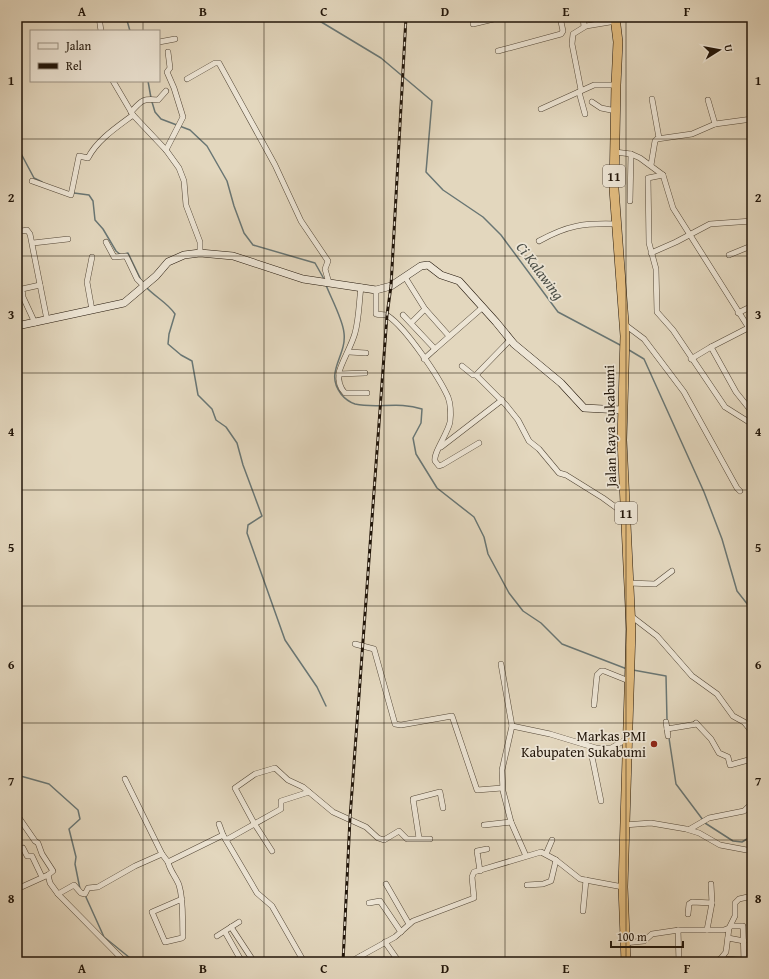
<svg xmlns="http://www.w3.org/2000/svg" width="769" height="979" viewBox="0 0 769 979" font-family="'Gentium Book Plus',serif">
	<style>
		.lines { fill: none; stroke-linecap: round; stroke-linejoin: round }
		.stream { stroke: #697674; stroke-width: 1.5 }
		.street-casing { stroke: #524636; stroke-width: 6 }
		.secondary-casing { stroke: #211509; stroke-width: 8 }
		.highway-casing { stroke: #211509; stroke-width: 10 }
		.street { stroke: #ede5d5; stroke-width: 5 }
		.secondary { stroke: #ede5d5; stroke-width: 7 }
		.highway { stroke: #e2bc7f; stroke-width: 9 }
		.rail-casing { stroke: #211509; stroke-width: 3 }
		.rail { stroke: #ede5d5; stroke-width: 1.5; stroke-dasharray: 4.5; stroke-linecap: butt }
		.grid { fill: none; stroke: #211509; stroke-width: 1; stroke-opacity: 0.55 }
		.poi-dot { fill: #8f2418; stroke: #ede5d5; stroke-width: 1.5 }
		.labels { text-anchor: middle; stroke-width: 3.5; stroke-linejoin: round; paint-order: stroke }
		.shield { fill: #ede5d5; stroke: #5e5346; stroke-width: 1 }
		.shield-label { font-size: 13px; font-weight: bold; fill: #211509 }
		.street-label { font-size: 14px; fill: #211509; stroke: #ede5d5 }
		.poi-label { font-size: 14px; fill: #211509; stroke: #ede5d5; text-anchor: end }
		.water-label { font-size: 15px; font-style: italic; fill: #4b4e47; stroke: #ede5d5 }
		.neatline { fill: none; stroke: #211509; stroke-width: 1.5 }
		.grid-label { font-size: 13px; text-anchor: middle; font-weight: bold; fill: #211509 }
	</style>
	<rect width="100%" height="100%" fill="#e3d7be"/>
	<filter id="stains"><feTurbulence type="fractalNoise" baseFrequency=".005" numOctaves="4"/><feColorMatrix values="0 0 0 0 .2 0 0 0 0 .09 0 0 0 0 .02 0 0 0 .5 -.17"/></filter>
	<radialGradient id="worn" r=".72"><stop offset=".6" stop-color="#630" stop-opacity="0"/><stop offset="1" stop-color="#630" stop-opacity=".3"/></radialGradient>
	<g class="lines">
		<g class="stream">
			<path d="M 126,17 L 130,31"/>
			<path d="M 313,17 L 381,58 L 432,101 L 426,172 L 443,190 L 483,217 L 501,235 L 558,312 L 622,346"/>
			<path d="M 148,81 L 151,98"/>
			<path d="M 152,102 L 155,112 L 161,119 L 190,130 L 207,146 L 227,181 L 234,206 L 244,233 L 253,245 L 315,263 L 324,279"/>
			<path d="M 17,146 L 34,178 L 42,182"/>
			<path d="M 74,193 L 89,195 L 93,201 L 95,220 L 103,229 L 116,251 L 121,255"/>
			<path d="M 124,254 L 128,253 L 141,280"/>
			<path d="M 326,285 C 331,298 343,320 344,333 C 347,356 324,372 341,394 C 345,399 349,402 355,404 C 378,409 398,401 422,409 L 421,423 L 413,438 L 416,454 L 437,488 L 474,517 L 484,537 L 488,554 L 509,593 L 523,611 L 541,623 L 562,644 L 627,669"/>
			<path d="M 146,287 C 155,297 168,303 175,314 L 169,334 L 168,344 L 181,355 L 192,361 L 198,395 L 212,409 L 216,420 L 226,427 L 237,443 L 243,465 L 262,516 L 248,525 L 247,533 L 285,640 L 317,687 L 326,706"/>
			<path d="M 629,350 L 644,359 L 704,492 L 722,539 L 737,591 L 752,610"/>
			<path d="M 633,670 L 666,676 L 667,720"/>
			<path d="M 669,738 L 676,784 L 703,820"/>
			<path d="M 17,775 L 49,784 L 78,810 L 80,819 L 69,829 L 76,857 L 75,864 L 80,889"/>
			<path d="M 705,823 L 733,841 L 742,842 L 747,839 L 752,831"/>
			<path d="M 85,895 L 104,937 L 135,962"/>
		</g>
		<g class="street-casing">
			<g id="street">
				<path d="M 99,17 L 101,31"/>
				<path d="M 583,17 L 584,27"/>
				<path d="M 473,24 L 502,17"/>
				<path d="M 159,42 L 175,39"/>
				<path d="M 498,51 L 561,34 L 563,31 L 560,17"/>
				<path d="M 187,79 L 215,63 L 219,63 L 275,165 L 301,221 L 328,261 L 325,269 L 329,283"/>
				<path d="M 113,81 L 133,115 L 166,150 L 179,168 L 184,181 L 186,205 L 200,242 L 200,253"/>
				<path d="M 581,90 L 572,44 L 573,34 L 586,26 L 616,21"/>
				<path d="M 579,92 L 585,114"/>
				<path d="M 652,99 L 659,138"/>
				<path d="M 708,100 L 715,124"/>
				<path d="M 592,102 L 601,108 L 616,111"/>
				<path d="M 541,109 L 594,85 L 616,85"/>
				<path d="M 131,112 C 141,101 142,98 158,100 L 166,91"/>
				<path d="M 166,150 L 183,117 L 174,88 L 167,72 L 170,68 L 168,52"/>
				<path d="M 615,152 L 631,154 L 640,158 L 663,175 L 673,208 L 752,333"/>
				<path d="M 651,165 L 655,141 L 657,139 L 692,134 L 715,124 L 752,119"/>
				<path d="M 663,175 L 648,178 L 649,243 L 656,269 L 657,312 L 673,330 L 725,407 L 752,424"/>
				<path d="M 32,181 L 71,195 L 79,156 L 88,158 C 97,140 117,127 133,115"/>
				<path d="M 630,201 L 631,154"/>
				<path d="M 17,232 L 27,230 L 30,234 L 47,320"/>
				<path d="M 539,241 C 568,225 584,223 616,224"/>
				<path d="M 106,242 L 114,257 L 126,256 L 137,279 L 144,286"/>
				<path d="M 33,243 L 68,239"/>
				<path d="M 651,253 L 676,242 L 710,224 L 752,221"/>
				<path d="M 729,255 L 751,246 L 752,247"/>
				<path d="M 92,257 L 87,282 L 92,310"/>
				<path d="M 405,277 L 425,309"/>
				<path d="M 361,287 C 359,302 359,319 355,333 C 352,345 340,365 339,373 C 338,381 340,388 345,393 L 367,393"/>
				<path d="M 376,290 L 376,314 C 380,315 385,314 388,316 C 406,328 439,377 448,397 C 451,405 451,413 450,422 C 448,433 433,453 435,461 L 439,466 L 442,465 L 479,443"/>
				<path d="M 738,313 L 752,306"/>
				<path d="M 403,315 L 435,349 L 483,307"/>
				<path d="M 35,323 L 23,297 L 22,289 L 40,285"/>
				<path d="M 411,323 L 425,309 L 449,336"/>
				<path d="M 624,324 L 644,339 L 684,392 L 737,488 L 740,491"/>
				<path d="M 748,328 L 711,347 L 736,392 L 752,412"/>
				<path d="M 349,352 L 366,353"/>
				<path d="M 424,359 L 435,349"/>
				<path d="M 691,359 L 711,347"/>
				<path d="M 462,366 L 473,375 L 476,375 L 506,405 L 518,420 L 529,441 L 539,449 L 559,473 L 566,475 L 603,498 L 625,514"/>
				<path d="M 339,374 L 365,373"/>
				<path d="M 476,375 L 510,340"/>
				<path d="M 441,447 L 502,400"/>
				<path d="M 629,583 L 655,584 L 672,571"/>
				<path d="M 631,616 L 657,636 L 692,676 L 717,694 L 733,716 L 744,722 L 752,732"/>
				<path d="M 355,644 L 374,649 L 395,724 L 401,725 L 452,716 L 477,790 L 502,788"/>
				<path d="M 501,664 L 512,726 L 502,770 L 503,791 L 511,822 L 526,856"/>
				<path d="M 594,705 L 597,675 L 601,671 L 604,671 L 629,681"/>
				<path d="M 666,722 L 668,736"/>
				<path d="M 696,723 L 711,739 L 719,753 L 728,757 L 730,765 L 752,759"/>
				<path d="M 512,726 L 550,734 L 596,748 L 611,748 L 627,739"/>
				<path d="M 667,729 L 697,724"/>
				<path d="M 590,747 L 601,801"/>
				<path d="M 125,779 L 162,854 L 168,862 L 223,835 L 257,893 L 272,906 L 304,962"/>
				<path d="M 17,815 L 35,841 L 38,843 L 42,854 L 53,871 L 48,875 L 17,889"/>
				<path d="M 219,824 L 223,835"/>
				<path d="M 484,825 L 511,822"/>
				<path d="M 624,825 L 651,823 L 686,829 L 699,833 L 720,845 L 752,851"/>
				<path d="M 690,829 L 709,818 L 744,811 L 752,803"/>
				<path d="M 419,838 L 413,799 L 440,792 L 443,808"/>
				<path d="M 226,840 L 281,809 L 281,801 L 309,792"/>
				<path d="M 23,848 L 27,856 L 32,856 L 42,877"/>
				<path d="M 272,851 L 254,823 L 235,788 L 255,774 L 275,768 L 288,780 L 303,787 L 333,812 L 366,827 L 378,838 L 384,840 L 399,831 L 407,839 L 430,839"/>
				<path d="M 546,854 L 552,840"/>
				<path d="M 168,862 C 170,871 176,877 179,885 C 184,901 182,920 183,937 L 182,938 L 165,942 L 152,912 L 182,899"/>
				<path d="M 480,871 L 477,851 L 487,849"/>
				<path d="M 48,875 L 50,883 L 58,894 L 125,962"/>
				<path d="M 386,884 L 409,924"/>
				<path d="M 527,885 L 543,884 L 551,881 L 556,860"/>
				<path d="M 58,894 L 74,885 L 81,893 L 85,894 L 88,888 L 98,887 L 135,866 L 162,854"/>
				<path d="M 369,903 L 380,901 L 401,932"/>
				<path d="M 583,911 L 586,880"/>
				<path d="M 688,914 L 689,904 L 692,902 L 712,903"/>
				<path d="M 731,926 L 743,926 L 744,962"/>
				<path d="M 231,927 L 254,962"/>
				<path d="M 678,930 L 679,962"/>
				<path d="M 707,930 L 712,903 L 711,884"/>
				<path d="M 225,932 L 242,962"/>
				<path d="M 217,936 L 239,922"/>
				<path d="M 728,938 L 744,941"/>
				<path d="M 385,942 L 399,962"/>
				<path d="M 624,943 L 644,941 L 652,934 L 679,930 L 724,930 L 729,928"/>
				<path d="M 361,956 L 363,962"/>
				<path d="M 720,959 L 744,960"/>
				<path d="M 350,962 L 395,937 L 413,921 L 474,898 L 472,877 L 474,872 L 541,852 L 556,860 L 580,879 L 623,887"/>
				<path d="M 718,962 L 726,952 L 729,928 L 735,916 L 735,903 L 739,899 L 752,896"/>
			</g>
		</g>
		<g class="secondary-casing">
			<path id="secondary" d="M 17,326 L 124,303 L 156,276 L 168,262 L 184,255 L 200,253 L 233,256 L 303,279 L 376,290 L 391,286 L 421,266 L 428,265 L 441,275 L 459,281 L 496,322 L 514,344 L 561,383 L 584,408 L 622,410"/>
		</g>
		<g class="highway-casing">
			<path id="highway" d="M 615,17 L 618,42 L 616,85 L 614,189 L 625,336 L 622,440 L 631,629 L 623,887 L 626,962"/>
		</g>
		<use href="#street" class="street"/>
		<use href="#secondary" class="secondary"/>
		<use href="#highway" class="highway"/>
		<g class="rail-casing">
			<path id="rail" d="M 343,962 L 350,818 L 387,315 L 391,286 L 406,17"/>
		</g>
		<use href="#rail" class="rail"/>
	</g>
	<path class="grid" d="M 143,17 L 143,31M 264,17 L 264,962M 384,17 L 384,962M 505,17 L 505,962M 626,17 L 626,962M 143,81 L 143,962M 17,139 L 752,139M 17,256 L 752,256M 17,373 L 752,373M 17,490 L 752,490M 17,606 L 752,606M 17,723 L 752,723M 17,840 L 752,840"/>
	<circle class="poi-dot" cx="654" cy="744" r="4"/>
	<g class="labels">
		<g class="shield">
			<rect x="603" y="165" width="22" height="22" rx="3"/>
			<rect x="615" y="502" width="22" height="22" rx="3"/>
		</g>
		<g class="shield-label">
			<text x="614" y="181">11</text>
			<text x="626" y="518">11</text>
		</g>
		<g class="street-label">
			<text transform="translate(610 426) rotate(-91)" y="5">Jalan Raya Sukabumi</text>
		</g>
		<g class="poi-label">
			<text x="646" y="741">Markas PMI<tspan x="646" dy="16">Kabupaten Sukabumi</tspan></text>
		</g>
		<g class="water-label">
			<text transform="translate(540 271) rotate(53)" y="5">Ci Kalawing</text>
		</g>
	</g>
	<rect width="769" height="979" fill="none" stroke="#e3d7be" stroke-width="44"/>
	<rect x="30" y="30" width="130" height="52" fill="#ede5d5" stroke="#9b9283"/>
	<rect x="38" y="43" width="20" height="6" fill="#ede5d5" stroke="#9b9283"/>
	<text x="66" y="50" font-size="12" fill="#211509">Jalan</text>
	<rect x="38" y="63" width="20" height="6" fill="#211509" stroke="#9b9283"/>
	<text x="66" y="70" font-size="12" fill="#211509">Rel</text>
	<g transform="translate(719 50) rotate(79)" stroke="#ede5d5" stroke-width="3" paint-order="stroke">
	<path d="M0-3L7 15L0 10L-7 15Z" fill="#211509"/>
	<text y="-6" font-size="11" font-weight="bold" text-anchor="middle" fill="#211509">U</text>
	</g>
	<path d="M611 941v6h72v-6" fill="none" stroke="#211509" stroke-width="2"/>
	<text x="617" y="941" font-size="12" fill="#211509" stroke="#ede5d5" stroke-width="3" paint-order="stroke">100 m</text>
	<rect x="22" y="22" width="725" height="935" class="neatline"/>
	<g class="grid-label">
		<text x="82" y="16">A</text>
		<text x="203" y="16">B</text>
		<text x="324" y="16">C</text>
		<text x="445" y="16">D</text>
		<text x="566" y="16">E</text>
		<text x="687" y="16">F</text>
		<text x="11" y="85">1</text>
		<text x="758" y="85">1</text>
		<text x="11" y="202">2</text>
		<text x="758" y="202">2</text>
		<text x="11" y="319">3</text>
		<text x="758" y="319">3</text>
		<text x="11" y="436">4</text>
		<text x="758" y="436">4</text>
		<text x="11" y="552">5</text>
		<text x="758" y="552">5</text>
		<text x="11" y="669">6</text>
		<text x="758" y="669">6</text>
		<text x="11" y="786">7</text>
		<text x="758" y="786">7</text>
		<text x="11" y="903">8</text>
		<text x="758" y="903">8</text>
		<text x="82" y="973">A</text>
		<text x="203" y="973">B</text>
		<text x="324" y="973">C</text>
		<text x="445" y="973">D</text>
		<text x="566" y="973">E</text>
		<text x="687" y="973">F</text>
	</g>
	<rect width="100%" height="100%" filter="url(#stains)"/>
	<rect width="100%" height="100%" fill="url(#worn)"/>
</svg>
